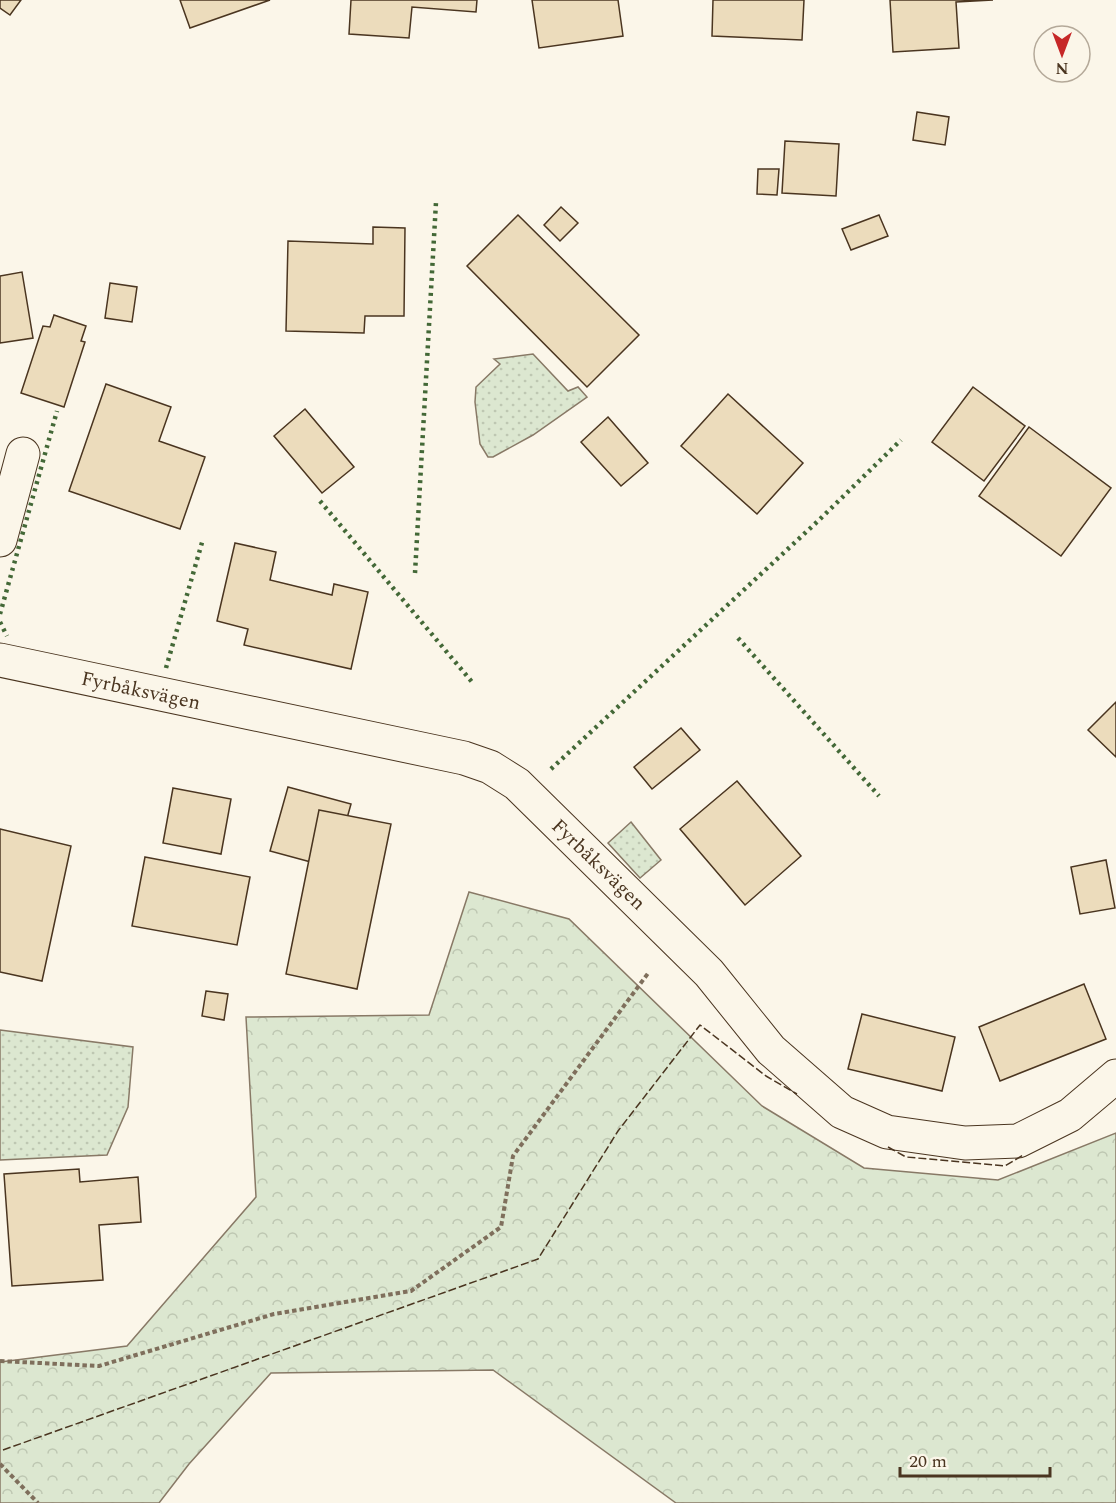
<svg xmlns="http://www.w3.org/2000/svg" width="1116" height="1503" viewBox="0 0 1116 1503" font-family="Spectral,serif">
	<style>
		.grass { fill: url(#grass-dots); stroke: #887966; stroke-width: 1.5 }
		.forest { fill: url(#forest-crowns); stroke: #887966; stroke-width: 1.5 }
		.building { fill: #ecdcbc; stroke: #4a3520; stroke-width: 1.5 }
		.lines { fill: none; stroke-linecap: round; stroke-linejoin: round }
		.minor-casing { stroke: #4a3520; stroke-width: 35 }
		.path { stroke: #7f6f5c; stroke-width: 4; stroke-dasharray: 4.5 3; stroke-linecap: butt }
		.minor { stroke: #fbf6e9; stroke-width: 33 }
		.hedge { stroke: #436837; stroke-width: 4.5; stroke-dasharray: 3 4.5; stroke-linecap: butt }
		.fence { stroke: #4a3520; stroke-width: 1.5; stroke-dasharray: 8 3; stroke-linecap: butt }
		.labels { text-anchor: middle; stroke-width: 4.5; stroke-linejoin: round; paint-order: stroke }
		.street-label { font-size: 20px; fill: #4a3520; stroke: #fbf6e9 }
	</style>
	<defs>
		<pattern id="grass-dots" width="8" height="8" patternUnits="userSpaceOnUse" patternTransform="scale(1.5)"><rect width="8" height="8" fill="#dce7d0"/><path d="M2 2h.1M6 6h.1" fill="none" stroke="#bec7b2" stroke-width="1.8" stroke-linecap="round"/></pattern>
		<pattern id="forest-crowns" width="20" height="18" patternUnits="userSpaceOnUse" patternTransform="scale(1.5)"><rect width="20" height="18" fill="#dce7d0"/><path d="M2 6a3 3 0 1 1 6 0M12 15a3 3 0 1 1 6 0" fill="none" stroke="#bec7b2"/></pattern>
	</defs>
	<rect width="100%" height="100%" fill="#fbf6e9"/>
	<g class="grass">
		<path d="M 533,354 L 568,391 L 578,387 L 587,397 L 533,435 L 493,457 L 488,457 L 480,444 L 475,402 L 476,387 L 500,364 L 494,359 Z"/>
		<path d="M 631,822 L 661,860 L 640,878 L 608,843 Z"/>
		<path d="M 0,1030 L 133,1047 L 128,1107 L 107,1155 L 0,1160 Z"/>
	</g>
	<path class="forest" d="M 469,892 L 569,919 L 762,1106 L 864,1168 L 998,1180 L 1116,1133 L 1116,1503 L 676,1503 L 493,1370 L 271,1373 L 189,1464 L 159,1503 L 0,1503 L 0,1362 L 127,1346 L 256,1197 L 246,1017 L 429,1015 Z"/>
	<g class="building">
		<path d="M 0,0 L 21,0 L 10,15 L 0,8 Z"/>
		<path d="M 180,0 L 270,0 L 190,28 Z"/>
		<path d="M 351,0 L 477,0 L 476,12 L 412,7 L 409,38 L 349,34 Z"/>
		<path d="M 532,0 L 618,0 L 623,36 L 539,48 Z"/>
		<path d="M 713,0 L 804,0 L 802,40 L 712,36 Z"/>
		<path d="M 890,0 L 993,0 L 956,2 L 959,48 L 893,52 Z"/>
		<path d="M 917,112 L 949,117 L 945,145 L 913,140 Z"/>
		<path d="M 785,141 L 839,144 L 836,196 L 782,193 Z"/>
		<path d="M 758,169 L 779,169 L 777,195 L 757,194 Z"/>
		<path d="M 561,207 L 578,223 L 560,241 L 544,225 Z"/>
		<path d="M 518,215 L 639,335 L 587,387 L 467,266 Z"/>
		<path d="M 879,215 L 888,236 L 851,250 L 842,229 Z"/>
		<path d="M 373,227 L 405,228 L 404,316 L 365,316 L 364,333 L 286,331 L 288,241 L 373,244 Z"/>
		<path d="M 22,272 L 33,338 L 0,343 L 0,276 Z"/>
		<path d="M 110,283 L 137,287 L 132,322 L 105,318 Z"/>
		<path d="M 54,315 L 86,326 L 81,341 L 85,342 L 64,407 L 21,393 L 43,326 L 50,327 Z"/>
		<path d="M 106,384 L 171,407 L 159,441 L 205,457 L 180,529 L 69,491 Z"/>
		<path d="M 973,387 L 1025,426 L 984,481 L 932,442 Z"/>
		<path d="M 728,394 L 803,463 L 757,514 L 681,446 Z"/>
		<path d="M 305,409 L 354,467 L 322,493 L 274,436 Z"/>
		<path d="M 608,417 L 648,463 L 621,486 L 581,442 Z"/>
		<path d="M 1029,427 L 1111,488 L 1061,556 L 979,496 Z"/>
		<path d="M 235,543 L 276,552 L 270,580 L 332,595 L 334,584 L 368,592 L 351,669 L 244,645 L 248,629 L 217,621 Z"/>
		<path d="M 1116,702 L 1116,757 L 1088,730 Z"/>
		<path d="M 681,728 L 700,750 L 652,789 L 634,767 Z"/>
		<path d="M 737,781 L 801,856 L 745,905 L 680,829 Z"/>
		<path d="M 288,787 L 351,804 L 333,868 L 270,851 Z"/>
		<path d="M 173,788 L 231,799 L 221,854 L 163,843 Z"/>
		<path d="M 319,810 L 391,824 L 357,989 L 286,974 Z"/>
		<path d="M 0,829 L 71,846 L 42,981 L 0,972 Z"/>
		<path d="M 145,857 L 250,877 L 237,945 L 132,926 Z"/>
		<path d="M 1106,860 L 1115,908 L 1080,914 L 1071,867 Z"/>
		<path d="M 1084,984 L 1106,1039 L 1000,1081 L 979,1027 Z"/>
		<path d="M 206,991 L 228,994 L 224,1020 L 202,1016 Z"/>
		<path d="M 862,1014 L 955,1037 L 942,1091 L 848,1069 Z"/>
		<path d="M 79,1169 L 80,1182 L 138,1177 L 141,1222 L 99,1225 L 103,1280 L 12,1286 L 4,1174 Z"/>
	</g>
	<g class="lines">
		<g class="minor-casing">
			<g id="minor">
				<path d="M 0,540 L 23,454"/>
				<path d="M 0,660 L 464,758 L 490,767 L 517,784 L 709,973 L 771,1050 L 842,1112 L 887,1132 L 965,1143 L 1018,1141 L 1070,1115 L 1116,1076"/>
			</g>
		</g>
		<g class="path">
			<path d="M 0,1361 L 99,1366 L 274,1314 L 411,1291 L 501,1227 L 513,1156 L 649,972"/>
			<path d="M 0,1464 L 38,1503"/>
		</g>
		<use href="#minor" class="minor"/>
		<g class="hedge">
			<path d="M 320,501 L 472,682"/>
			<path d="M 415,573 L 436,202"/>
			<path d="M 0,614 L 57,411"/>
			<path d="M 0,622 L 7,636"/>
			<path d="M 738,638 L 879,796"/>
			<path d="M 166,668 L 203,539"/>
			<path d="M 551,769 L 818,521 L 901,440"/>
		</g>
		<g class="fence">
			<path d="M 888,1147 L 906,1157 L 1005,1166 L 1023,1155"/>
			<path d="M 3,1450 L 538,1259 L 618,1131 L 700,1025 L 766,1076 L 797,1094"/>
		</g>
	</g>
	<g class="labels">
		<g class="street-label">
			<text transform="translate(141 690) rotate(12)" y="7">Fyrbåksvägen</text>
			<text transform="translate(599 864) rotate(44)" y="7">Fyrbåksvägen</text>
		</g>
	</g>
	<g transform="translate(1062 54) rotate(180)"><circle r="28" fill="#fbf6e9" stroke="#b4a999" stroke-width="1.5"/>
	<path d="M0-4.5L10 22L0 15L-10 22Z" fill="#c62828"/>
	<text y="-9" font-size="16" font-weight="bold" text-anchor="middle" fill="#4a3520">N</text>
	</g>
	<path d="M900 1467v9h150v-9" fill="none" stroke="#4a3520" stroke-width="3"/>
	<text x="909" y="1467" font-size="18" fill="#4a3520" stroke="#fbf6e9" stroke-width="4.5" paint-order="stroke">20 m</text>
</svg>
